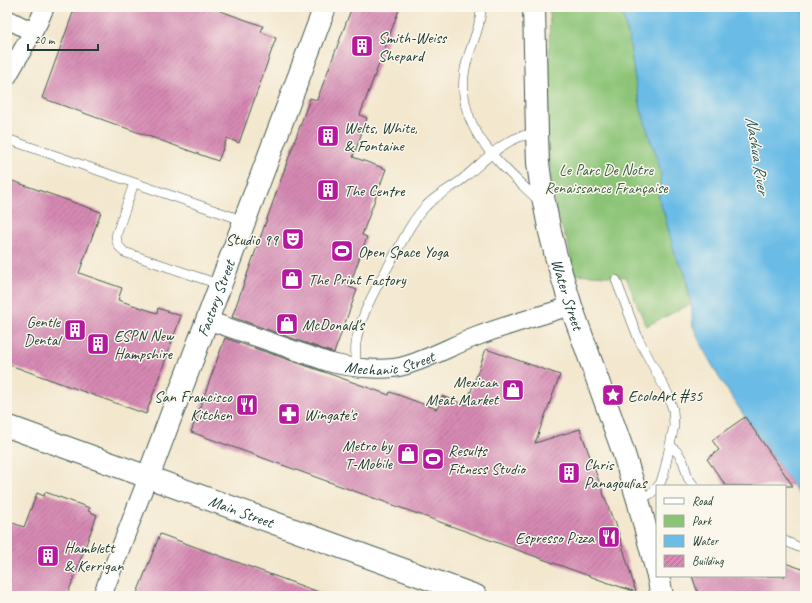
<svg xmlns="http://www.w3.org/2000/svg" width="812" height="603" viewBox="0 0 812 603" font-family="Caveat,sans-serif">
	<style>
		.green { fill: #8cc477; stroke: #568056 }
		.water { fill: #6bbce6; stroke: #457c8d }
		.building { fill: url(#building-hatch) }
		.lines { fill: none; stroke-linecap: round; stroke-linejoin: round }
		.service-casing { stroke: #3f564b; stroke-width: 10 }
		.minor-casing { stroke: #3f564b; stroke-width: 20 }
		.tertiary-casing { stroke: #3f564b; stroke-width: 24 }
		.secondary-casing { stroke: #3f564b; stroke-width: 24 }
		.service { stroke: #fff; stroke-width: 9 }
		.minor { stroke: #fff; stroke-width: 18 }
		.tertiary { stroke: #fff; stroke-width: 22 }
		.secondary { stroke: #fff; stroke-width: 22 }
		.labels { text-anchor: middle; stroke-width: 3; stroke-linejoin: round; paint-order: stroke }
		.poi-label { font-size: 16px; fill: #1f3d34; stroke: #fbf7ec; text-anchor: start }
		.park-label { font-size: 16px; fill: #3a5f45; stroke: #fbf7ec }
		.street-label { font-size: 16px; fill: #1f3d34; stroke: #fbf7ec }
		.water-label { font-size: 17px; font-style: italic; fill: #325d60; stroke: #fbf7ec }
	</style>
	<defs>
		<pattern id="building-hatch" width="6" height="6" patternUnits="userSpaceOnUse"><rect width="6" height="6" fill="#d689b3"/><path d="M-1 1l2-2M0 6l6-6M5 7l2-2" fill="none" stroke="#ad7192"/></pattern>
	</defs>
	<rect width="100%" height="100%" fill="#fbf7ec"/>
	<filter id="ink" filterUnits="userSpaceOnUse"><feTurbulence type="fractalNoise" baseFrequency=".025" numOctaves="2"/><feDisplacementMap in="SourceGraphic" scale="8" xChannelSelector="R" yChannelSelector="G"/><feConvolveMatrix kernelMatrix="1 2 1 2 8 2 1 2 1" color-interpolation-filters="sRGB"/></filter>
	<filter id="wash" filterUnits="userSpaceOnUse"><feTurbulence type="fractalNoise" baseFrequency=".012" numOctaves="4" result="noise"/><feDisplacementMap in="SourceGraphic" scale="16" xChannelSelector="R" yChannelSelector="G"/><feGaussianBlur stdDeviation="0.9" result="paint"/><feColorMatrix in="noise" values="0 0 0 0 0 0 0 0 0 0 0 0 0 0 0 0 0 1.4 0 .05"/><feComposite in="paint" operator="in"/></filter>
	<g filter="url(#wash)">
		<rect width="100%" height="100%" fill="#f3e7ce"/>
		<path class="green" d="M 550,7 L 622,7 L 622,13 L 629,38 L 635,80 L 641,109 L 651,142 L 656,154 L 661,175 L 659,196 L 660,203 L 664,213 L 669,232 L 676,258 L 684,271 L 691,304 L 646,326 L 626,277 L 574,274 L 568,243 L 556,213 L 547,151 Z"/>
		<path class="water" d="M 622,7 L 805,7 L 805,503 L 745,417 L 720,379 L 701,345 L 693,326 L 691,304 L 687,281 L 684,270 L 676,258 L 669,232 L 664,213 L 660,203 L 659,196 L 661,174 L 656,154 L 651,142 L 641,109 L 635,80 L 629,38 L 622,13 Z"/>
		<g id="blocks">
			<g class="building">
				<path d="M 75,7 L 209,7 L 263,26 L 261,32 L 276,38 L 239,143 L 227,138 L 218,161 L 42,98 Z"/>
				<path d="M 352,7 L 400,7 L 360,115 L 367,118 L 353,157 L 386,169 L 362,235 L 367,237 L 349,287 L 357,290 L 334,353 L 232,317 L 310,98 L 317,100 Z"/>
				<path d="M 7,179 L 101,212 L 79,273 L 122,288 L 118,300 L 157,313 L 158,308 L 181,316 L 146,414 L 7,364 Z"/>
				<path d="M 225,338 L 327,373 L 389,395 L 390,392 L 437,409 L 442,396 L 466,405 L 486,349 L 560,375 L 535,443 L 580,429 L 613,520 L 615,521 L 636,592 L 606,582 L 191,432 Z"/>
				<path d="M 745,417 L 793,486 L 726,486 L 707,459 L 719,450 L 712,440 Z"/>
				<path d="M 45,492 L 90,508 L 88,511 L 97,515 L 67,596 L 7,596 L 7,521 L 24,527 L 37,493 L 44,496 Z"/>
				<path d="M 160,534 L 324,594 L 323,596 L 136,596 Z"/>
				<path d="M 785,563 L 805,570 L 805,596 L 699,596 L 692,576 L 785,576 Z"/>
			</g>
		</g>
	</g>
	<g filter="url(#ink)">
		<use href="#blocks" fill-opacity="0" stroke="#3f564b" stroke-width="1"/>
		<g class="lines">
			<g class="service-casing">
				<g id="service">
					<path d="M 481,7 C 481,29 469,48 465,69 C 454,129 502,165 540,202"/>
					<path d="M 7,139 L 245,221"/>
					<path d="M 134,183 L 116,236 L 118,245 L 124,252 L 221,285"/>
					<path d="M 616,280 L 639,340 L 668,394 L 673,410 L 674,426 L 664,473 L 660,484 L 658,486"/>
					<path d="M 356,368 C 356,360 355,351 356,343 C 361,310 382,278 398,249 C 406,234 414,218 426,206 C 437,194 453,188 465,177 C 482,163 498,145 519,137 C 524,135 531,135 537,134"/>
					<path d="M 670,445 L 678,453 L 683,461 L 688,478 L 694,486"/>
					<path d="M 638,500 L 650,494 L 657,488"/>
					<path d="M 785,541 L 805,550"/>
				</g>
			</g>
			<g class="minor-casing">
				<g id="minor">
					<path d="M 7,19 L 33,32"/>
					<path d="M 7,77 L 38,23 L 45,7"/>
					<path id="s1" d="M 207,320 L 328,362 C 349,368 386,372 407,365 C 430,358 452,346 475,337 C 506,325 539,316 571,306"/>
					<path d="M 102,596 L 148,477"/>
				</g>
			</g>
			<g class="tertiary-casing">
				<g id="tertiary">
					<path id="s2" d="M 534,7 L 537,134 L 538,163 L 542,192 L 550,232 L 556,256 L 571,306 L 623,451 L 638,500 L 657,572"/>
					<path d="M 658,576 L 662,596"/>
				</g>
			</g>
			<g class="secondary-casing">
				<g id="secondary">
					<path id="s3" d="M 7,426 L 476,596"/>
					<path id="s4" d="M 148,477 L 325,7"/>
				</g>
			</g>
			<use href="#service" class="service"/>
			<use href="#minor" class="minor"/>
			<use href="#tertiary" class="tertiary"/>
			<use href="#secondary" class="secondary"/>
		</g>
	</g>
	<defs>
		<g id="building-square" transform="scale(1.15)"><rect x="-9" y="-9" width="18" height="18" rx="4" fill="#b5179e" stroke="#fbf7ec"/><path d="M-4-6H4V6H1V3H-1V6H-4ZM-2.5-4.3h1.7v1.8h-1.7ZM.8-4.3h1.7v1.8H.8ZM-2.5-1h1.7V.8h-1.7ZM.8-1h1.7V.8H.8Z" fill="#fff"/></g>
		<g id="theatre-square" transform="scale(1.15)"><rect x="-9" y="-9" width="18" height="18" rx="4" fill="#b5179e" stroke="#fbf7ec"/><path d="M-5-5.5Q0-4 5-5.5V0Q5 5 0 6Q-5 5-5 0ZM-3.3-2.5H-1v1.5H-3.3ZM1-2.5H3.3v1.5H1ZM-2.8 1Q0 5.5 2.8 1Z" fill="#fff"/></g>
		<g id="stadium-square" transform="scale(1.15)"><rect x="-9" y="-9" width="18" height="18" rx="4" fill="#b5179e" stroke="#fbf7ec"/><path d="M0-5a6.5 5 0 1 0 0 10a6.5 5 0 1 0 0-10ZM-3.5-1.8h7v3.6h-7Z" fill="#fff"/></g>
		<g id="shop-square" transform="scale(1.15)"><rect x="-9" y="-9" width="18" height="18" rx="4" fill="#b5179e" stroke="#fbf7ec"/><path d="M-5-2.5h2.3a2.7 3.5 0 0 1 5.4 0H5L5.5 6h-11ZM-1.5-2.5h3a1.5 2.3 0 0 0-3 0Z" fill="#fff"/></g>
		<g id="sight-square" transform="scale(1.15)"><rect x="-9" y="-9" width="18" height="18" rx="4" fill="#b5179e" stroke="#fbf7ec"/><path d="M0-6L1.8-2.2L6-1.7L2.9 1.2L3.7 5.4L0 3.3L-3.7 5.4L-2.9 1.2L-6-1.7L-1.8-2.2Z" fill="#fff"/></g>
		<g id="restaurant-square" transform="scale(1.15)"><rect x="-9" y="-9" width="18" height="18" rx="4" fill="#b5179e" stroke="#fbf7ec"/><path d="M-5-6h1v4h1v-4h1v4h1v-4h1v5L-1.5 .5V6h-2V.5L-5-1ZM5-6V6H3V1.5H1.5Q1.5-4 5-6Z" fill="#fff"/></g>
		<g id="pharmacy-square" transform="scale(1.15)"><rect x="-9" y="-9" width="18" height="18" rx="4" fill="#b5179e" stroke="#fbf7ec"/><path d="M-2-6h4v4h4v4h-4v4h-4v-4h-4v-4h4Z" fill="#fff"/></g>
	</defs>
	<g fill-rule="evenodd">
		<use href="#building-square" x="362" y="46"/>
		<use href="#building-square" x="328" y="136"/>
		<use href="#building-square" x="328" y="190"/>
		<use href="#theatre-square" x="293" y="239"/>
		<use href="#stadium-square" x="342" y="251"/>
		<use href="#shop-square" x="292" y="279"/>
		<use href="#shop-square" x="287" y="324"/>
		<use href="#building-square" x="75" y="330"/>
		<use href="#building-square" x="98" y="344"/>
		<use href="#shop-square" x="513" y="390"/>
		<use href="#sight-square" x="613" y="395"/>
		<use href="#restaurant-square" x="247" y="405"/>
		<use href="#pharmacy-square" x="289" y="414"/>
		<use href="#shop-square" x="408" y="454"/>
		<use href="#stadium-square" x="433" y="459"/>
		<use href="#building-square" x="569" y="473"/>
		<use href="#restaurant-square" x="609" y="537"/>
		<use href="#building-square" x="48" y="556"/>
	</g>
	<g class="labels">
		<g class="poi-label">
			<text x="378" y="43">Smith-Weiss<tspan x="378" dy="18">Shepard</tspan></text>
			<text x="344" y="133">Welts, White,<tspan x="344" dy="18">&amp; Fontaine</tspan></text>
			<text x="344" y="196">The Centre</text>
			<text x="278" y="245" text-anchor="end">Studio 99</text>
			<text x="358" y="257">Open Space Yoga</text>
			<text x="308" y="285">The Print Factory</text>
			<text x="60" y="327" text-anchor="end">Gentle<tspan x="60" dy="18">Dental</tspan></text>
			<text x="302" y="330">McDonald's</text>
			<text x="114" y="341">ESPN New<tspan x="114" dy="18">Hampshire</tspan></text>
			<text x="498" y="387" text-anchor="end">Mexican<tspan x="498" dy="18">Meat Market</tspan></text>
			<text x="628" y="401">EcoloArt #35</text>
			<text x="232" y="402" text-anchor="end">San Francisco<tspan x="232" dy="18">Kitchen</tspan></text>
			<text x="304" y="420">Wingate's</text>
			<text x="392" y="451" text-anchor="end">Metro by<tspan x="392" dy="18">T-Mobile</tspan></text>
			<text x="448" y="456">Results<tspan x="448" dy="18">Fitness Studio</tspan></text>
			<text x="584" y="470">Chris<tspan x="584" dy="18">Panagoulias</tspan></text>
			<text x="594" y="543" text-anchor="end">Espresso Pizza</text>
			<text x="64" y="553">Hamblett<tspan x="64" dy="18">&amp; Kerrigan</tspan></text>
		</g>
		<g class="park-label">
			<text x="606" y="175">Le Parc De Notre<tspan x="606" dy="18">Renaissance Française</tspan></text>
		</g>
		<g class="street-label">
			<text dy="6" stroke="none"><textPath href="#s2" startOffset="291">Water Street</textPath></text>
			<text dy="6" stroke="none"><textPath href="#s4" startOffset="191">Factory Street</textPath></text>
			<text dy="6" stroke="none"><textPath href="#s1" startOffset="191">Mechanic Street</textPath></text>
			<text dy="6" stroke="none"><textPath href="#s3" startOffset="249">Main Street</textPath></text>
		</g>
		<g class="water-label">
			<text transform="translate(758 155) rotate(81)" y="6">Nashua River</text>
		</g>
	</g>
	<rect width="812" height="603" fill="none" stroke="#fbf7ec" stroke-width="24"/>
	<rect x="656" y="485" width="130" height="92" fill="#fbf7ec" stroke="#a3ada2"/>
	<rect x="664" y="498" width="20" height="6" fill="#ffffff" stroke="#a3ada2"/>
	<text x="692" y="505" font-size="12" fill="#1f3d34">Road</text>
	<rect x="664" y="515" width="20" height="12" fill="#8cc477" stroke="#a3ada2"/>
	<text x="692" y="525" font-size="12" fill="#1f3d34">Park</text>
	<rect x="664" y="535" width="20" height="12" fill="#6bbce6" stroke="#a3ada2"/>
	<text x="692" y="545" font-size="12" fill="#1f3d34">Water</text>
	<rect x="664" y="555" width="20" height="12" fill="url(#building-hatch)" stroke="#a3ada2"/>
	<text x="692" y="565" font-size="12" fill="#1f3d34">Building</text>
	<path d="M28 44v6h70v-6" fill="none" stroke="#1f3d34" stroke-width="2"/>
	<text x="34" y="44" font-size="12" fill="#1f3d34" stroke="#fbf7ec" stroke-width="3" paint-order="stroke">20 m</text>
</svg>
